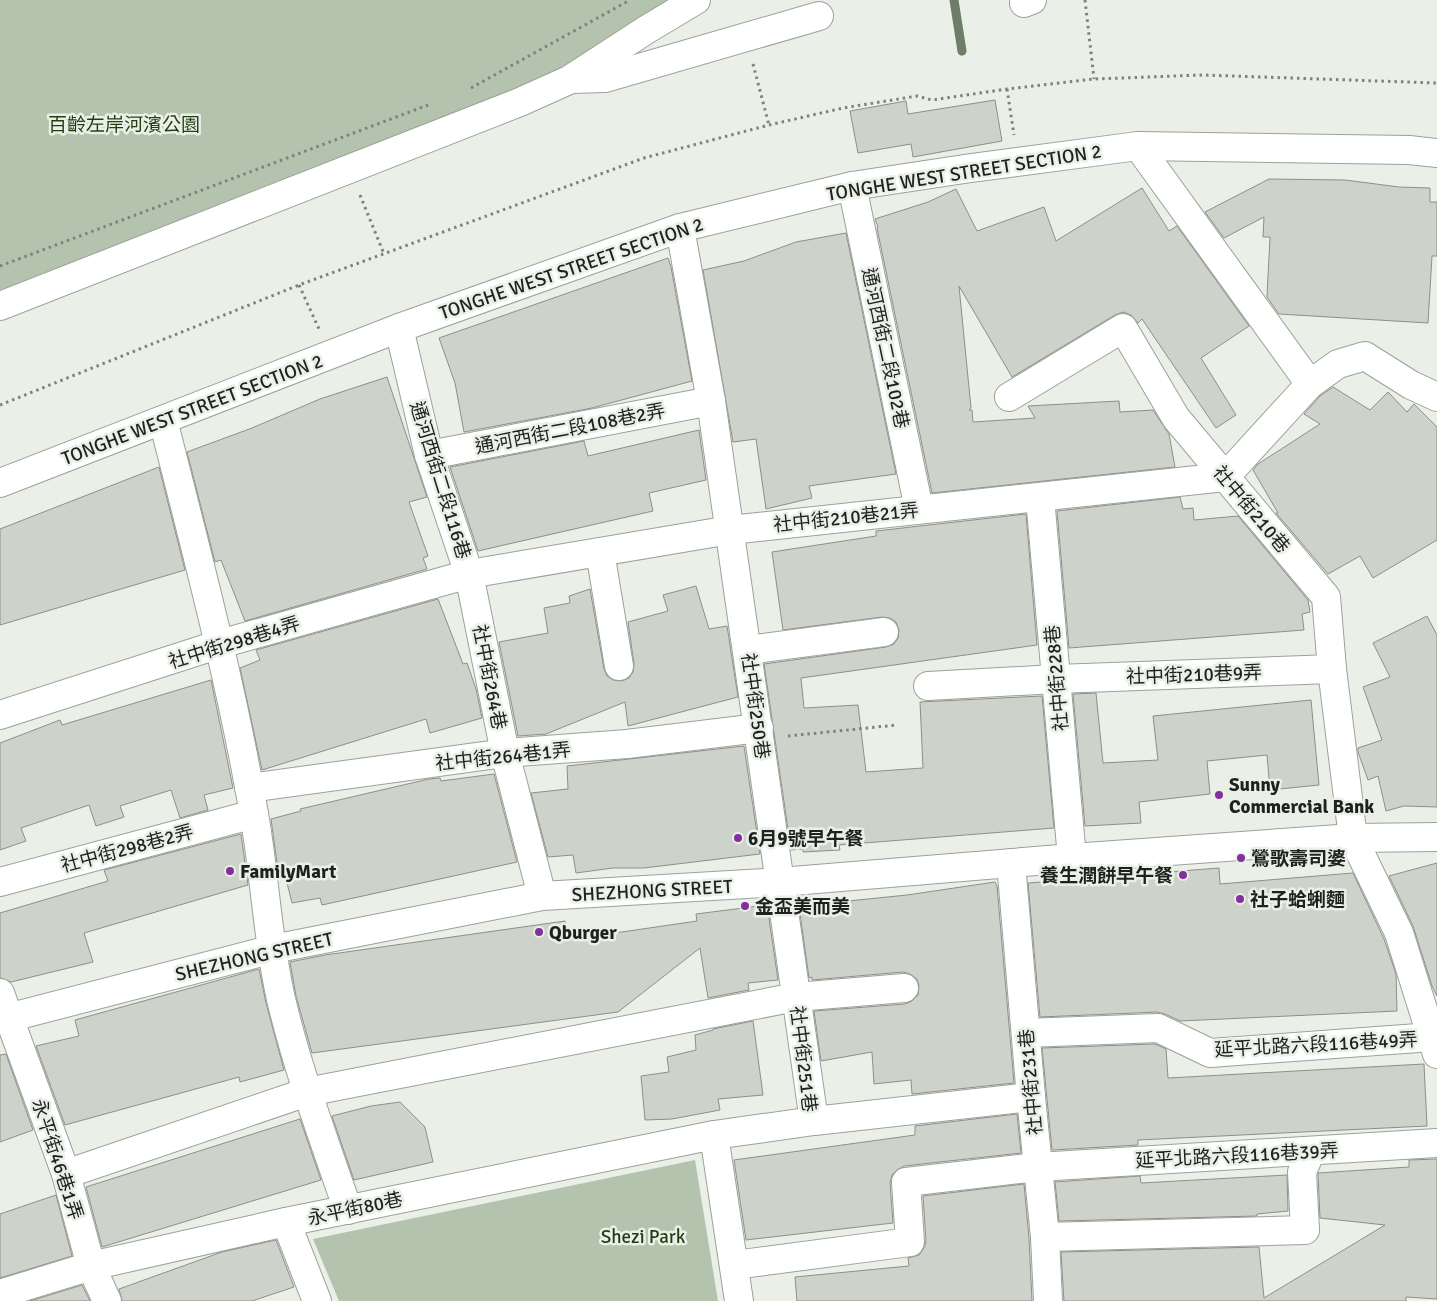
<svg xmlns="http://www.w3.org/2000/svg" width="1437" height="1301" viewBox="0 0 1437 1301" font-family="Signika,'Noto Sans TC',sans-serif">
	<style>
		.green { fill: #b3c3ad }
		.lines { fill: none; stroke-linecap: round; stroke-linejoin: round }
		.stream { stroke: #6d7d67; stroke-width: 9 }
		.building { fill: #cdd3ca; stroke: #8b9088 }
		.minor-casing { stroke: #9ca199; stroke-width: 30 }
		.path { stroke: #7e827d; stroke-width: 3; stroke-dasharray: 2.5 4; stroke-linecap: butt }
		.minor { stroke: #fff; stroke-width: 28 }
		.poi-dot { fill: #832f9e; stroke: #eaf0e8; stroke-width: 2 }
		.labels { text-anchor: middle; stroke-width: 5; stroke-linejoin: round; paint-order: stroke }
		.park-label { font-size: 19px; fill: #1f3e0f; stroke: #eaf0e8 }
		.street-label { font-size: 19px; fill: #1e211e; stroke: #eaf0e8 }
		.poi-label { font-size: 19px; font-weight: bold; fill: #1e211e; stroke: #eaf0e8; text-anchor: start }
	</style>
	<rect width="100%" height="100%" fill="#eaf0e8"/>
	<g class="green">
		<path d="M 0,0 L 675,0 L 516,99 L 0,306 Z"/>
		<path d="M 695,1160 L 718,1301 L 339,1301 L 313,1239 Z"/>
	</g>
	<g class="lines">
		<path class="stream" d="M 954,0 L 962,51"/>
	</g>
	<g class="building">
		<path d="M 995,100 L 1002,141 L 913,157 L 911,144 L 858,153 L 850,111 L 906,101 L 908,114 Z"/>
		<path d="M 1269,179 L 1345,180 L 1399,187 L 1430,188 L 1430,202 L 1437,202 L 1437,256 L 1432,256 L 1428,323 L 1279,314 L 1267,297 L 1270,237 L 1263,237 L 1264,217 L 1224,238 L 1205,212 Z"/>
		<path d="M 1142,188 L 1169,231 L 1177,226 L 1249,326 L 1201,358 L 1236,415 L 1216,428 L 1142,319 L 1138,323 L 1131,315 L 1123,312 L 1115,315 L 1012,377 L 959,286 L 971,408 L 969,410 L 972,410 L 973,422 L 1035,418 L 1028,406 L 1119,401 L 1120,412 L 1153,410 L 1169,434 L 1175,467 L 932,493 L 877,228 L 878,227 L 875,219 L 928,202 L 956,189 L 977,231 L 1044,207 L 1056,241 Z"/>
		<path d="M 846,233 L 896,474 L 809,486 L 812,498 L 766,509 L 756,439 L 733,442 L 703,270 L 744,261 L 796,242 Z"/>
		<path d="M 668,258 L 671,267 L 692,381 L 592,408 L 464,432 L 455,383 L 439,338 Z"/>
		<path d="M 387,377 L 427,497 L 409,502 L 428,556 L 423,558 L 427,569 L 245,621 L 221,560 L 215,562 L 187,452 L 252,428 L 320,399 Z"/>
		<path d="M 1333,387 L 1370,410 L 1388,392 L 1407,412 L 1414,404 L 1437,427 L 1437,540 L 1373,578 L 1360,556 L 1328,574 L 1276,513 L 1278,513 L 1253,470 L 1258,464 L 1320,424 L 1304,414 L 1320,396 Z"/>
		<path d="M 699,430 L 706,480 L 649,493 L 653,511 L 478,551 L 450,467 L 584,441 L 588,456 Z"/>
		<path d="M 159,467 L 185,570 L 0,625 L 0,529 Z"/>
		<path d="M 1180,497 L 1183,509 L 1193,508 L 1194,520 L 1238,516 L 1308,600 L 1310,612 L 1302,614 L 1304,630 L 1069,648 L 1057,511 Z"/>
		<path d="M 1026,514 L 1037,645 L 801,678 L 804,708 L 858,705 L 866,772 L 923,768 L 920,702 L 1042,696 L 1054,828 L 839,845 L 840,850 L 803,852 L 803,849 L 791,850 L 764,664 L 886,647 L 894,644 L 898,638 L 899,630 L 896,622 L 890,618 L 882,617 L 783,630 L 772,552 L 876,536 L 876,531 Z"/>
		<path d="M 696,586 L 709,629 L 727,626 L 738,697 L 628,726 L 625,702 L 546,734 L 518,736 L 499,642 L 548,633 L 544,608 L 570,603 L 569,596 L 590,589 L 604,669 L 607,676 L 613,680 L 622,681 L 629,678 L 633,672 L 634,664 L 628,622 L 668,611 L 663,595 Z"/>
		<path d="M 438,599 L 463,664 L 467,663 L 476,689 L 482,718 L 430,733 L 426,719 L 262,770 L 240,668 L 260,660 L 256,650 Z"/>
		<path d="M 1427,616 L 1437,635 L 1437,807 L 1404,806 L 1386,811 L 1378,776 L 1368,780 L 1358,752 L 1358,748 L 1382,740 L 1363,687 L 1390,677 L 1373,643 Z"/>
		<path d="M 211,680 L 233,788 L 204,795 L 208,810 L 180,818 L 171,790 L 120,806 L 124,817 L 96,826 L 89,805 L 21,828 L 26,841 L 0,850 L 0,743 L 60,720 L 62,725 Z"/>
		<path d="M 1096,693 L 1103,763 L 1158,760 L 1153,716 L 1311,700 L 1319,785 L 1270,790 L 1267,755 L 1207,761 L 1210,794 L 1139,802 L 1141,823 L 1085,826 L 1073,694 Z"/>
		<path d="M 744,746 L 760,854 L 644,868 L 613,868 L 576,873 L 573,855 L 548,857 L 531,793 L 568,789 L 567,766 Z"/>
		<path d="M 494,774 L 517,862 L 322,905 L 320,898 L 292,903 L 285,875 L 279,877 L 271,819 L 301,811 L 300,809 L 429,779 L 440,778 L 441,781 Z"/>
		<path d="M 241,834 L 248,885 L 84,933 L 93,962 L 11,982 L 0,978 L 0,913 L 108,881 L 104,870 Z"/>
		<path d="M 1437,863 L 1437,996 L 1432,986 L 1413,926 L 1389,876 Z"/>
		<path d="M 1219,868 L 1220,884 L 1353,873 L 1384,939 L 1396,974 L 1397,1011 L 1180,1021 L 1165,1014 L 1157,1012 L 1040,1017 L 1028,883 Z"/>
		<path d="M 995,882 L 997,886 L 1014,1083 L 912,1094 L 911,1080 L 874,1084 L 872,1052 L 821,1061 L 814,1011 L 905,1004 L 912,1001 L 918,995 L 919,986 L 917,979 L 910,974 L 903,972 L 812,980 L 812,977 L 809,978 L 799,906 L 907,895 Z"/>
		<path d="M 767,905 L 778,980 L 748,983 L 749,990 L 708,998 L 700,948 L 618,1012 L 312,1053 L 296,996 L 290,962 L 325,955 L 565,921 L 567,940 L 697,921 L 696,914 Z"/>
		<path d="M 259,969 L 266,1003 L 284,1070 L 240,1082 L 239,1077 L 65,1125 L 36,1046 L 79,1036 L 75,1020 Z"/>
		<path d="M 753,1021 L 763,1095 L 718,1099 L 720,1110 L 672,1119 L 645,1120 L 641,1076 L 669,1072 L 667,1057 L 696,1050 L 695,1035 L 713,1030 L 713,1029 Z"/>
		<path d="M 1155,1044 L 1166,1049 L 1168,1078 L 1424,1064 L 1427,1126 L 1138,1140 L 1138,1145 L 1052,1150 L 1042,1048 Z"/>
		<path d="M 6,1054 L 33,1130 L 0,1142 L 0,1055 Z"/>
		<path d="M 400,1102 L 425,1127 L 433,1162 L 354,1180 L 332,1116 L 371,1106 Z"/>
		<path d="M 1017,1114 L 1021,1153 L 904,1166 L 897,1170 L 892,1175 L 890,1183 L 893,1223 L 746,1240 L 734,1160 L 915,1135 L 915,1126 Z"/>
		<path d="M 300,1119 L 321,1180 L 102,1247 L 86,1187 Z"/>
		<path d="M 1437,1159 L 1437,1299 L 1406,1297 L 1406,1301 L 1064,1301 L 1061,1252 L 1259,1247 L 1264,1298 L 1385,1225 L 1320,1218 L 1318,1173 L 1409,1167 L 1409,1160 Z"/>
		<path d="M 1287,1175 L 1288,1211 L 1257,1214 L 1257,1216 L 1059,1221 L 1055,1182 L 1140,1176 L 1141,1183 Z"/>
		<path d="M 1024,1184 L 1029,1238 L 1032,1301 L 797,1301 L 795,1277 L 909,1266 L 908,1258 L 919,1255 L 924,1248 L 926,1241 L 923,1196 Z"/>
		<path d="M 56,1195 L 72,1256 L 0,1278 L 0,1214 Z"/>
		<path d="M 276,1240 L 294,1287 L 252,1301 L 122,1301 L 119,1289 L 222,1252 Z"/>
		<path d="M 82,1285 L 90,1301 L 30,1301 Z"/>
	</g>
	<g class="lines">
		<g class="minor-casing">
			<g id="minor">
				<path d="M 1024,3 L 1032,0"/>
				<path d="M 572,79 L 605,78 L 819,16"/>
				<path d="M 1138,146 L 1310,384"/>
				<path d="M 852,186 L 919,509"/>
				<path d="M 680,228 L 711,401 L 814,1121"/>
				<path d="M 0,306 L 520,102 L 569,80 L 646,30 L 696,0"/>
				<path d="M 399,328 L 429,455 L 469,574 L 505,753 L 542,896"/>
				<path d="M 1009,397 L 1123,328 L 1176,418 L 1326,597 L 1332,669 L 1353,838 L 1399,933 L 1437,1054"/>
				<path d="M 163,420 C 196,550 231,681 254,814 C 265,875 267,938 281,999 C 298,1071 324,1140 348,1210"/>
				<path d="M 429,455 L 711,401"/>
				<path d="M 0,483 L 399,328 L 680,228 L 852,186 L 971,168 L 1138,146 L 1409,150 L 1437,153"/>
				<path d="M 1040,498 L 1072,858"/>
				<path d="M 600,552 L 619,666"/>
				<path d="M 748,650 L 884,632"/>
				<path d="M 928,686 L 1056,679 L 1332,669"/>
				<path d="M 0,715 L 220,644 L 469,574 L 730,530 L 1225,477 L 1310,384 L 1338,364 L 1365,356 L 1411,385 L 1437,397"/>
				<path d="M 249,788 L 505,753 L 627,744 L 759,728"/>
				<path d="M 1011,863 L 1031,1097 L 1045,1237 L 1048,1301"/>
				<path d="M 0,882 L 254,814"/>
				<path d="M 0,993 L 66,1174 L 91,1266 L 107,1301"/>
				<path d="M 0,1020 L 273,949 L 542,896 L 780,882 L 1072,858 L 1353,838 L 1437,837"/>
				<path d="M 1026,1033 L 1158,1028 L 1210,1053 L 1432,1037"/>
				<path d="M 714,1135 L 739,1301"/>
				<path d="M 66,1174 L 307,1092 L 796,997 L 904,988"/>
				<path d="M 286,1222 L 317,1301"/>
				<path d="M 1045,1237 L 1305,1230 L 1302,1172 L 1311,1151"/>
				<path d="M 734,1265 L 910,1242 L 906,1182 L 1037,1167 L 1437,1143"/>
				<path d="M 0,1294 L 91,1266 L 286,1222 L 714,1135 L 814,1121 L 1031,1097"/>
			</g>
		</g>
		<g class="path">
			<path d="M 1085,0 L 1094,79"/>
			<path d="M 753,64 L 769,125"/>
			<path d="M 471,88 L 630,0"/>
			<path d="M 1007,89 L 1014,135"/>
			<path d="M 360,195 L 384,254"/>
			<path d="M 0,266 L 428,105"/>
			<path d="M 299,285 L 319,329"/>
			<path d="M 0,405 L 299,285 L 644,158 L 769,125 L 843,108 L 917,96 L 932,100 L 1007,89 L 1094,79 L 1203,75 L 1437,83"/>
			<path d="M 788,736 L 897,725"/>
		</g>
		<use href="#minor" class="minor"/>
	</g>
	<g class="poi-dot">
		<circle cx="1219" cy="795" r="5"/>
		<circle cx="738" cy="838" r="5"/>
		<circle cx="1241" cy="858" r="5"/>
		<circle cx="230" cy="871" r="5"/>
		<circle cx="1183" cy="875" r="5"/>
		<circle cx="1240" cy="899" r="5"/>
		<circle cx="745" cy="906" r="5"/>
		<circle cx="539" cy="932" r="5"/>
	</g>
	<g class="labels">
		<g class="park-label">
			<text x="124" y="131">百齡左岸河濱公園</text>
			<text x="643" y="1243">Shezi Park</text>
		</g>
		<g class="street-label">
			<text transform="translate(964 172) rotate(-9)" y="7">TONGHE WEST STREET SECTION 2</text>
			<text transform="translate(571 268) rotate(-19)" y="7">TONGHE WEST STREET SECTION 2</text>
			<text transform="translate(886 348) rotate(78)" y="7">通河西街二段102巷</text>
			<text transform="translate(192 409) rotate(-21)" y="7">TONGHE WEST STREET SECTION 2</text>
			<text transform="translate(570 428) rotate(-11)" y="7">通河西街二段108巷2弄</text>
			<text transform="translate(441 480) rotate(73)" y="7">通河西街二段116巷</text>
			<text transform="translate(1252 509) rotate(50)" y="7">社中街210巷</text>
			<text transform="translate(846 517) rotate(-6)" y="7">社中街210巷21弄</text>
			<text transform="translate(234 642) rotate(-17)" y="7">社中街298巷4弄</text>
			<text transform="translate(1194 674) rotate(-2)" y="7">社中街210巷9弄</text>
			<text transform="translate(490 677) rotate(79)" y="7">社中街264巷</text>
			<text transform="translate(1056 678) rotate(-95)" y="7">社中街228巷</text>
			<text transform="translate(756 706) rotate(82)" y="7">社中街250巷</text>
			<text transform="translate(503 756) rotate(-6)" y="7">社中街264巷1弄</text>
			<text transform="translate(127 848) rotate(-15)" y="7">社中街298巷2弄</text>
			<text transform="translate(652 890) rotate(-3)" y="7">SHEZHONG STREET</text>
			<text transform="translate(254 956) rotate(-13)" y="7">SHEZHONG STREET</text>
			<text transform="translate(1316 1044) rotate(-3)" y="7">延平北路六段116巷49弄</text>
			<text transform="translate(804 1059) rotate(83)" y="7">社中街251巷</text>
			<text transform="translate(1030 1082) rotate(-95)" y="7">社中街231巷</text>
			<text transform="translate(1237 1155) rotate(-3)" y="7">延平北路六段116巷39弄</text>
			<text transform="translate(58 1159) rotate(72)" y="7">永平街46巷1弄</text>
			<text transform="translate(355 1208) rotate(-12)" y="7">永平街80巷</text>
		</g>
		<g class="poi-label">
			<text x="1229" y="791">Sunny<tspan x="1229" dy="22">Commercial Bank</tspan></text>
			<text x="748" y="845">6月9號早午餐</text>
			<text x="1251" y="865">鶯歌壽司婆</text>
			<text x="240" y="878">FamilyMart</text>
			<text x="1173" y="882" text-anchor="end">養生潤餅早午餐</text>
			<text x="1250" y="906">社子蛤蜊麵</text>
			<text x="755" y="913">金盃美而美</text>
			<text x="549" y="939">Qburger</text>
		</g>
	</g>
</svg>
